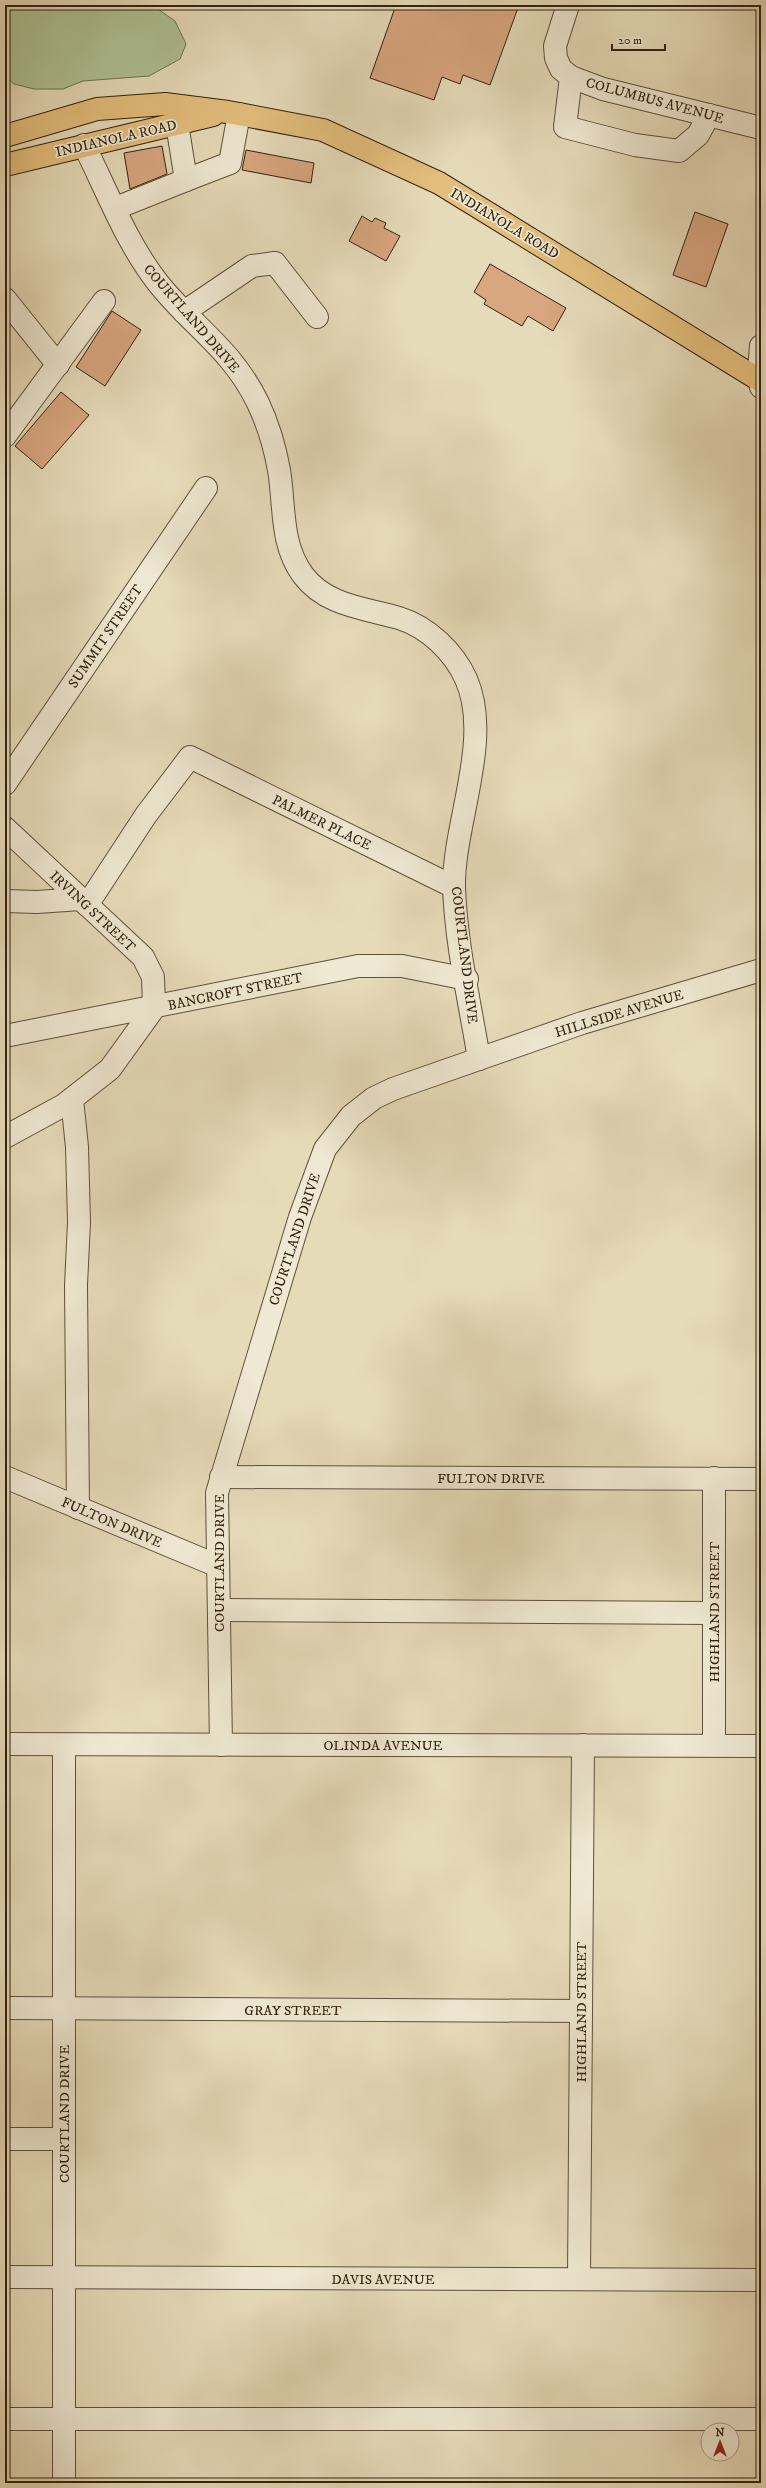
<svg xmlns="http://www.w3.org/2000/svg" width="766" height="2488" viewBox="0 0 766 2488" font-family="'IM FELL DW Pica',serif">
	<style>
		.green { fill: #aec195; stroke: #707252 }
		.building { fill: #d8a680; stroke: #32220e }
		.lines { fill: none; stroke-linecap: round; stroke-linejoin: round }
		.minor-casing { stroke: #5f5039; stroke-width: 24 }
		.major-casing { stroke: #32220e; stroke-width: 24 }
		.minor { stroke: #efe8d2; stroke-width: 22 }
		.major { stroke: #e3be7c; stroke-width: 22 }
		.labels { text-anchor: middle; stroke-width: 3.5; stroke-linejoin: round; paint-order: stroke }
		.street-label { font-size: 14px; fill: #32220e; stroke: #efe8d2 }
	</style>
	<rect width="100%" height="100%" fill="#e6dbb9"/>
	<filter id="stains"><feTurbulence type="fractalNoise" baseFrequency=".005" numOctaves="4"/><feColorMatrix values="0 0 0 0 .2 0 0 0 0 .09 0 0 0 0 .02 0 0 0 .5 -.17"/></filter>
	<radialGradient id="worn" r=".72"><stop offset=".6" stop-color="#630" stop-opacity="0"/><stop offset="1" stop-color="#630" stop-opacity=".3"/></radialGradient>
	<path class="green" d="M 5,5 L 152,5 L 175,21 L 186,44 L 180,59 L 149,76 L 83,81 L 63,89 L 34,89 L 14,84 L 5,76 Z"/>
	<g class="building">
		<path d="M 396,5 L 519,5 L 490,85 L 463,75 L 460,84 L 442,77 L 434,100 L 370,78 Z"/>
		<path d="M 162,146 L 167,174 L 130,189 L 124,153 Z"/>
		<path d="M 246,150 L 314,163 L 311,183 L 242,170 Z"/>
		<path d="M 695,212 L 728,224 L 706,287 L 673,275 Z"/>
		<path d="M 362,216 L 372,222 L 375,218 L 386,223 L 384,228 L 400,236 L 386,261 L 349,241 Z"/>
		<path d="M 490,264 L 566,308 L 553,331 L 528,316 L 522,326 L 484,304 L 486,300 L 474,292 Z"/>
		<path d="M 112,311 L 141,330 L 105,386 L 76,367 Z"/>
		<path d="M 61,392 L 89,415 L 42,469 L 15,446 Z"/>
	</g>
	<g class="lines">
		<g class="minor-casing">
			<g id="minor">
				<path d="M 568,5 L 555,46 L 556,58 L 561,69 L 571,77 L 603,89 L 761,128"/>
				<path d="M 571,77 L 565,127 L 635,145 L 679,151 L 698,135 L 709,115"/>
				<path d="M 177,124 L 186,180 L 230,163 L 239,114"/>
				<path d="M 84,145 C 107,191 126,242 158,283 C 193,327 232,349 258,403 C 268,424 275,448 279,470 C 285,506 280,544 303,575 C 326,606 365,608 399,618 C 428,627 454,652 466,679 C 493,739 453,824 454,887 C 456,945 470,1003 479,1059"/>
				<path d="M 116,208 L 186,180"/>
				<path d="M 5,299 L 58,365"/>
				<path d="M 184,312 L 252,266 L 275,263 L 317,317"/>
				<path d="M 761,346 L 759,371 L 761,387"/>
				<path d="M 5,436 L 104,301"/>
				<path d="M 5,784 L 206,488"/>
				<path d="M 5,828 L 143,957 L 153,977 L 154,1008 L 110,1069 L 64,1105 L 5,1137"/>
				<path d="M 5,901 L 37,902 L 81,899"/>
				<path d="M 87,905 L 146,815 L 190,757 L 454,887"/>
				<path d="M 5,1036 L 358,966 L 402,966 L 467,979"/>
				<path d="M 72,1099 L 77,1147 L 79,1222 L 76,1285 L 78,1508"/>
				<path d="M 5,1477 L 218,1566"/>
				<path d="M 221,1477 L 761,1479"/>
				<path d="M 714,1478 L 714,1745"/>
				<path d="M 219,1610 L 714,1613"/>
				<path d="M 5,1744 L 761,1746"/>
				<path d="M 221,1745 L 217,1493 L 300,1217 L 325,1149 L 351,1116 L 374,1098 L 393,1089 L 582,1023 L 761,970"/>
				<path d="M 5,2008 L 581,2011"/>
				<path d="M 5,2139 L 64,2139"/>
				<path d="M 5,2277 L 761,2280"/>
				<path d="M 579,2279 L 583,1745"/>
				<path d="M 5,2419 L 761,2419"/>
				<path d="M 64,2483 L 64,1745"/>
			</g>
		</g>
		<g class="major-casing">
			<g id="major">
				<path d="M 5,136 L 97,109 L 165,104 L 228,112 L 323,130 L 439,183 L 761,381"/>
				<path d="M 5,165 L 213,115"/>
			</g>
		</g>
		<use href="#minor" class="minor"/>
		<use href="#major" class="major"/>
	</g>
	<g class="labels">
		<g class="street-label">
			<text transform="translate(655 100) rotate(15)" y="5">COLUMBUS AVENUE</text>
			<text transform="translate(116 138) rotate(-13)" y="5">INDIANOLA ROAD</text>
			<text transform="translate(505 223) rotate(31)" y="5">INDIANOLA ROAD</text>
			<text transform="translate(192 318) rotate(49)" y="5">COURTLAND DRIVE</text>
			<text transform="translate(105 636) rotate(-56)" y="5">SUMMIT STREET</text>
			<text transform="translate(322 822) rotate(26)" y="5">PALMER PLACE</text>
			<text transform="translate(93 911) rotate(43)" y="5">IRVING STREET</text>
			<text transform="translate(465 955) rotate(83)" y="5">COURTLAND DRIVE</text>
			<text transform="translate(235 991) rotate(-12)" y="5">BANCROFT STREET</text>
			<text transform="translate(619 1013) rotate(-17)" y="5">HILLSIDE AVENUE</text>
			<text transform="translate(294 1239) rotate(-72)" y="5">COURTLAND DRIVE</text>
			<text x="491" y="1483">FULTON DRIVE</text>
			<text transform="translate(112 1522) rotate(23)" y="5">FULTON DRIVE</text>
			<text transform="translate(219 1563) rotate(-90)" y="5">COURTLAND DRIVE</text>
			<text transform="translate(714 1612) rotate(-90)" y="5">HIGHLAND STREET</text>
			<text x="383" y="1750">OLINDA AVENUE</text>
			<text x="293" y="2015">GRAY STREET</text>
			<text transform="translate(581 2012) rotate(-90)" y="5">HIGHLAND STREET</text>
			<text transform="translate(64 2114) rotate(-90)" y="5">COURTLAND DRIVE</text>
			<text x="383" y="2284">DAVIS AVENUE</text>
		</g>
	</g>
	<rect width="766" height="2488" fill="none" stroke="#e6dbb9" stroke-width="20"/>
	<rect x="6" y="6" width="754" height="2476" fill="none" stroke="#32220e" stroke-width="2"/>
	<rect x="10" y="10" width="746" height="2468" fill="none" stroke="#32220e"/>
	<g transform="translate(720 2442)"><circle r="19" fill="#efe8d2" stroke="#a39984"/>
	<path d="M0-3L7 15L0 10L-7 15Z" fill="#8f2418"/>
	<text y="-6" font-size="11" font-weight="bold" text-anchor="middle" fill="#32220e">N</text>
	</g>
	<path d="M612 44v6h53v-6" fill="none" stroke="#32220e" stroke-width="2"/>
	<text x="618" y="44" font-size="12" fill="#32220e" stroke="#efe8d2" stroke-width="3" paint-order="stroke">20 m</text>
	<rect width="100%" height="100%" filter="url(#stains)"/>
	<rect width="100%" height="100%" fill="url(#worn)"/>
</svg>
